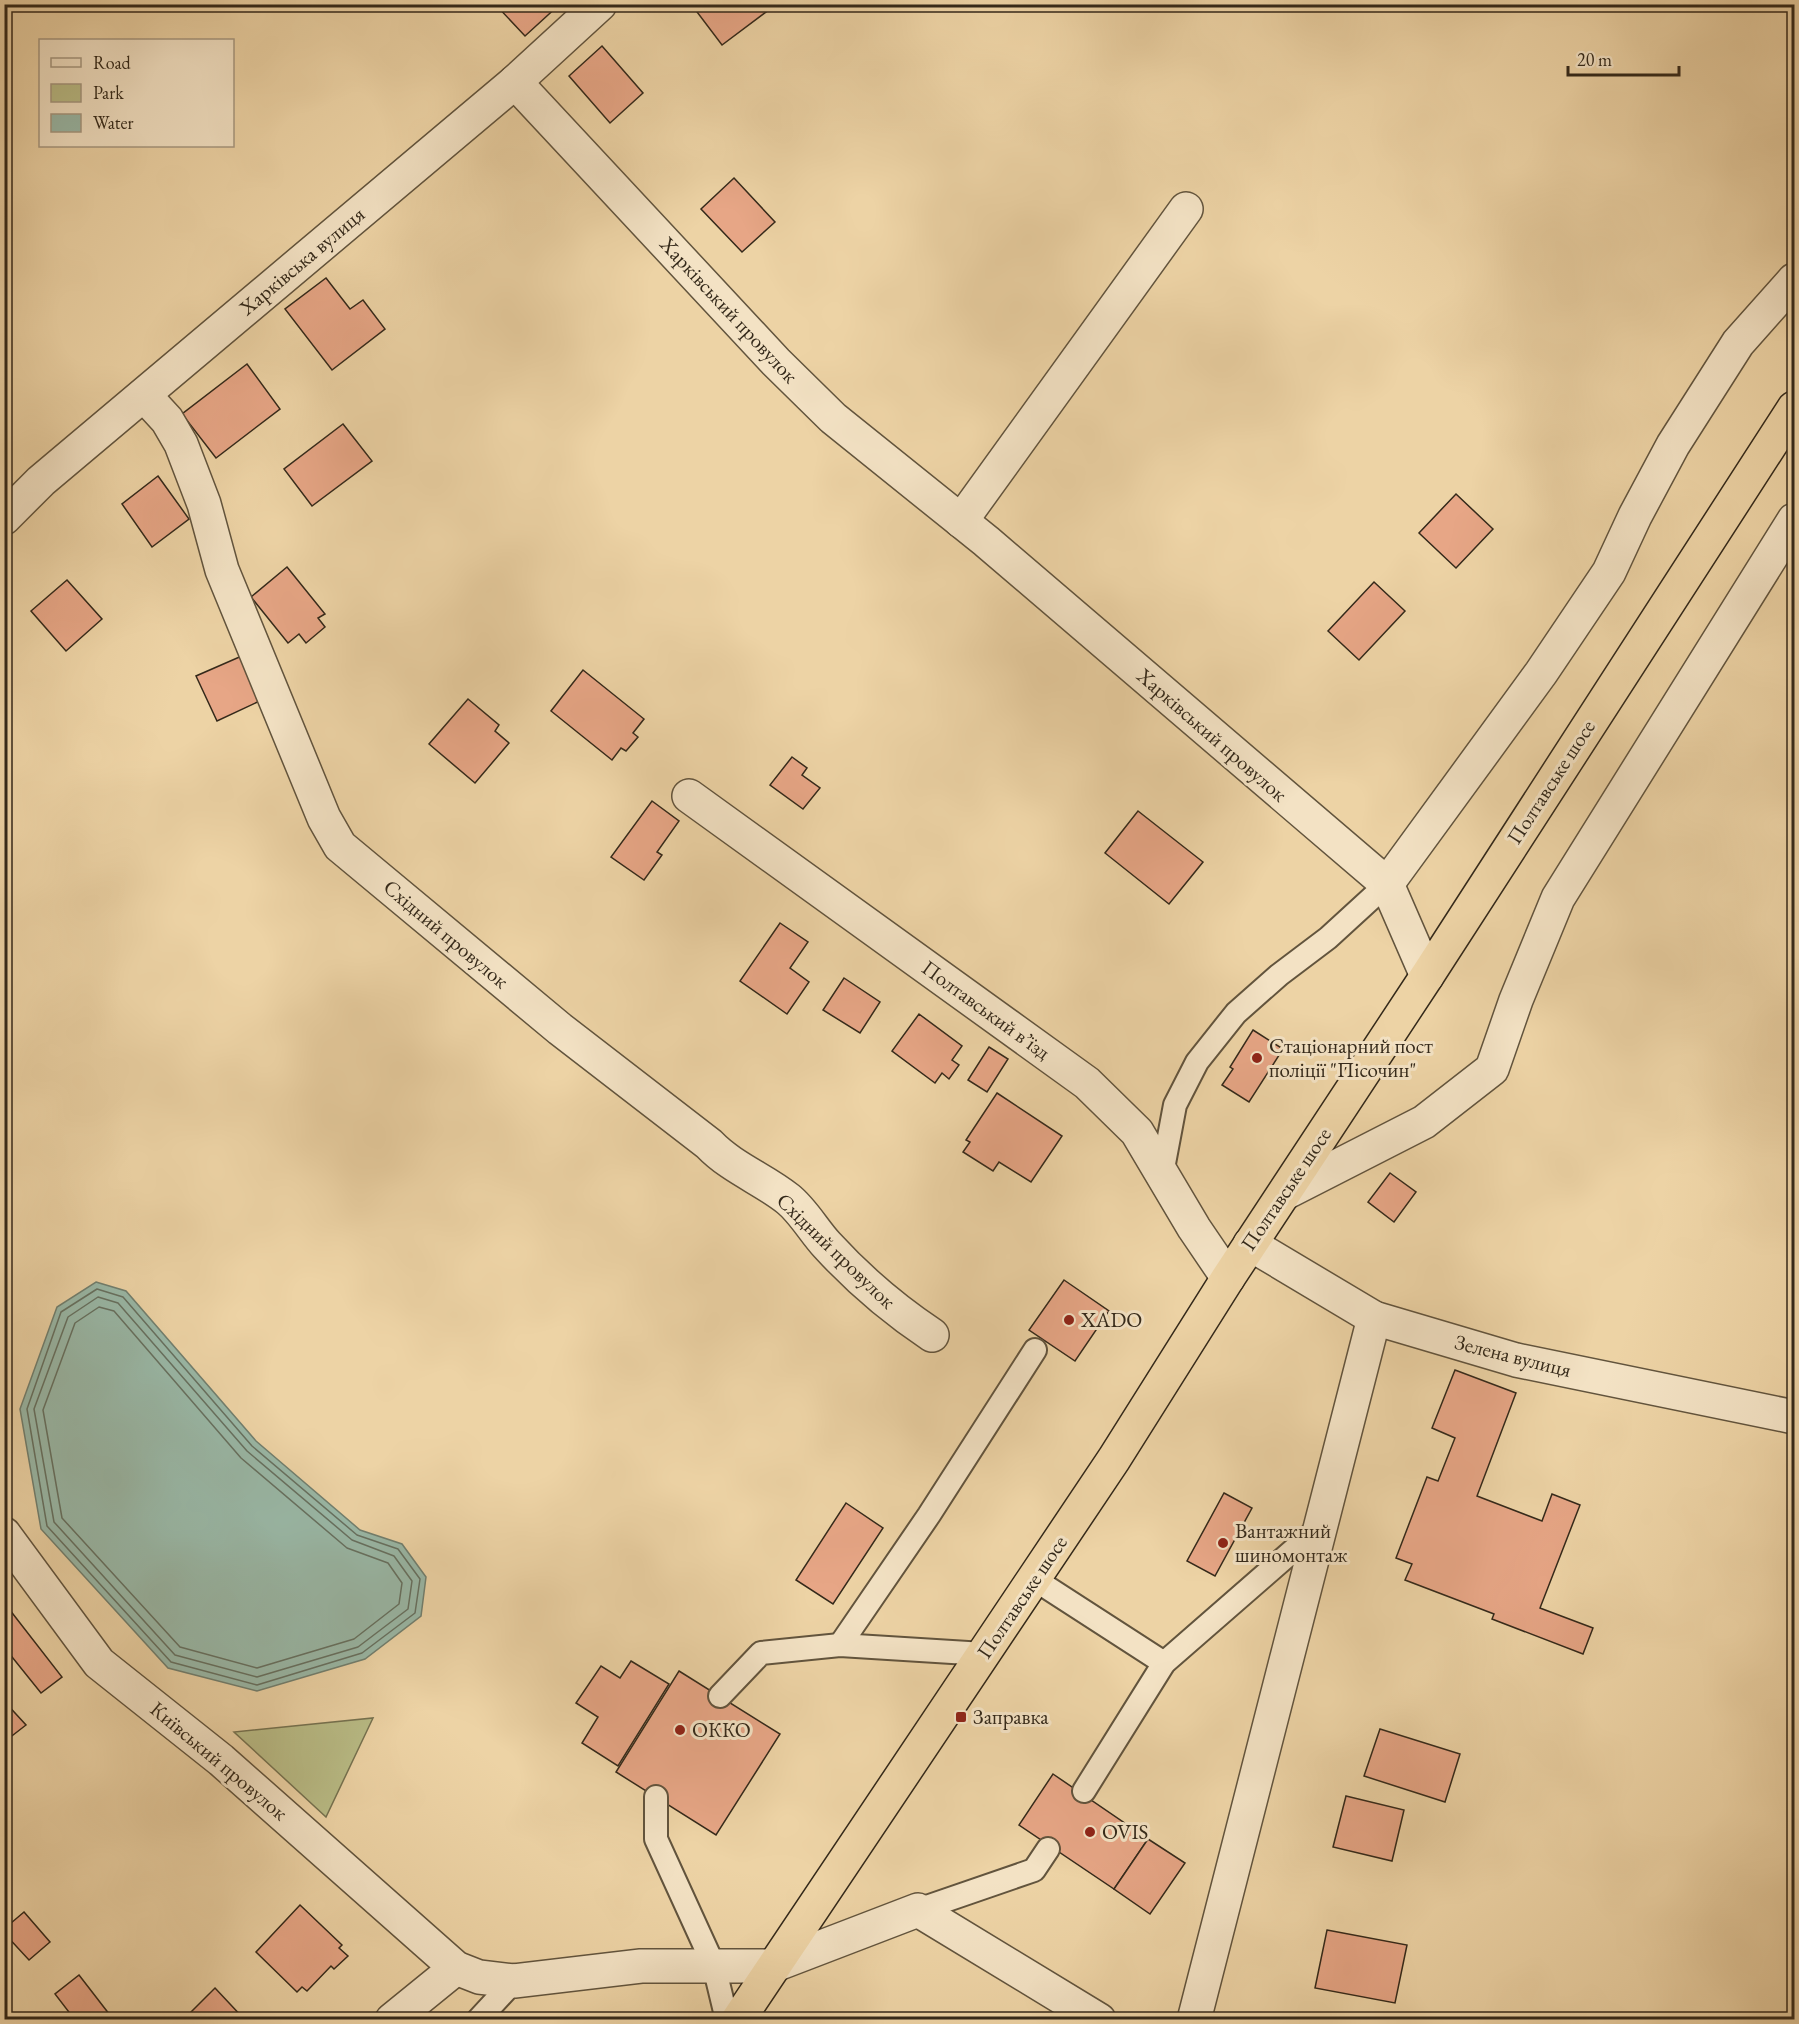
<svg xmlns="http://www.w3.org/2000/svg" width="1799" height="2024" viewBox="0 0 1799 2024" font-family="'EB Garamond',serif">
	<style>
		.green { fill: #b9bc86; stroke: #767250; stroke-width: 1.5 }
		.water { fill: #99b8a7; stroke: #717f6f; stroke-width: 1.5 }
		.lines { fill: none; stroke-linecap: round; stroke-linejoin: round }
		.shore { stroke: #667060; stroke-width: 1.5 }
		.building { fill: #e7a686; stroke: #34291a; stroke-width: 1.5 }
		.service-casing { stroke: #62543d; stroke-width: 26 }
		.minor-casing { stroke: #62543d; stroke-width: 36 }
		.trunk-casing { stroke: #34291a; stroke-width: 36 }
		.service { stroke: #f3e2c4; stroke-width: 22 }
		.minor { stroke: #f3e2c4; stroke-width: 33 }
		.trunk { stroke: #edd3a5; stroke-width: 33 }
		.poi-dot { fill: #8f2418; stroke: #f3e2c4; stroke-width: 2 }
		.labels { text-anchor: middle; stroke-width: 6; stroke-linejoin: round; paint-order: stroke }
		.street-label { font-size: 21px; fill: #34291a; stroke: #f3e2c4 }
		.poi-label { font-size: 21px; fill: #34291a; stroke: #f3e2c4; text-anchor: start }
	</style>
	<rect width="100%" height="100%" fill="#edd3a5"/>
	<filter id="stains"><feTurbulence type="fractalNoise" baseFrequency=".00333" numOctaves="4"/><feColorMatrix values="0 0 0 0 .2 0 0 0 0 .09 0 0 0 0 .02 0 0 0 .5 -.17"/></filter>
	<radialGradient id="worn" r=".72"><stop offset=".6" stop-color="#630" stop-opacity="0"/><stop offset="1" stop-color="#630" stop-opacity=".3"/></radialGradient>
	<path class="green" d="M 373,1718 L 326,1817 L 234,1732 Z"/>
	<path class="water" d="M 96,1282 L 126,1291 L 256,1441 L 360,1530 L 402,1544 L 426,1577 L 421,1616 L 365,1659 L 257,1691 L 168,1668 L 41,1529 L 20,1409 L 57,1307 Z"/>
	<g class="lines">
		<g class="shore">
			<path d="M 97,1289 L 123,1297 L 252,1446 L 357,1535 L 398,1549 L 420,1579 L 415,1613 L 362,1653 L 257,1685 L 171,1662 L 47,1526 L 27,1409 L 61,1312 Z"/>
			<path d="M 98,1297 L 118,1303 L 247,1451 L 352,1540 L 394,1556 L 412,1581 L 408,1609 L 358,1647 L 257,1677 L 175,1655 L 54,1522 L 34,1409 L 68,1317 Z"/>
			<path d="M 99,1307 L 114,1311 L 241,1458 L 347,1548 L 388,1563 L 402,1583 L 399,1604 L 354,1639 L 257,1668 L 180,1647 L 62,1518 L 43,1410 L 75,1323 Z"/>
		</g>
	</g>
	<g class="building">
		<path d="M 495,4 L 560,4 L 525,36 Z"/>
		<path d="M 691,4 L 766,4 L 770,9 L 722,45 Z"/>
		<path d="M 602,46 L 643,93 L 610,123 L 569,76 Z"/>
		<path d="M 734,178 L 775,222 L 742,252 L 701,209 Z"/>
		<path d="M 326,278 L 350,309 L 363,300 L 385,329 L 332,370 L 285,309 Z"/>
		<path d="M 247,364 L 280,409 L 216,458 L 182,414 Z"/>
		<path d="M 343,424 L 372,461 L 312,506 L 284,469 Z"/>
		<path d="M 158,476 L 189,519 L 152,547 L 122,504 Z"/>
		<path d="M 1456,494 L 1493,529 L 1456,568 L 1419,533 Z"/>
		<path d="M 287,567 L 325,614 L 318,618 L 325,627 L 306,643 L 299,634 L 288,643 L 251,597 Z"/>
		<path d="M 67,580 L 102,619 L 66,651 L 31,611 Z"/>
		<path d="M 1374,582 L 1405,611 L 1359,660 L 1328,631 Z"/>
		<path d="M 244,655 L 264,699 L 217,721 L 196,676 Z"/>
		<path d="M 583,670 L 644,719 L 633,733 L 638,737 L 626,751 L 621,748 L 612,760 L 551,711 Z"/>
		<path d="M 468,699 L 499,725 L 495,731 L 509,743 L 475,783 L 429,744 Z"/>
		<path d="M 792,757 L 807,768 L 802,775 L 820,788 L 803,809 L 770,785 Z"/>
		<path d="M 652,801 L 679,821 L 657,852 L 662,855 L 644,880 L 611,857 Z"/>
		<path d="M 1138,811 L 1203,862 L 1169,904 L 1105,853 Z"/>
		<path d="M 780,923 L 808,942 L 790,968 L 809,982 L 787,1014 L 740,981 Z"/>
		<path d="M 844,978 L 880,1002 L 860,1033 L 823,1010 Z"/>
		<path d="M 919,1014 L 962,1046 L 952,1060 L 959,1065 L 949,1079 L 942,1073 L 935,1083 L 892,1051 Z"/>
		<path d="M 1253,1030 L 1283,1049 L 1249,1102 L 1222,1085 L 1233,1069 L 1230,1067 Z"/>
		<path d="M 989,1047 L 1008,1059 L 987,1092 L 968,1080 Z"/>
		<path d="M 997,1093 L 1062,1136 L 1031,1182 L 999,1162 L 993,1171 L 963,1152 L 970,1142 L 966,1140 Z"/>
		<path d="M 1390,1173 L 1416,1192 L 1394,1222 L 1368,1202 Z"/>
		<path d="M 1064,1280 L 1109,1311 L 1075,1361 L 1029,1330 Z"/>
		<path d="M 1455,1370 L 1516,1393 L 1477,1496 L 1542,1521 L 1552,1494 L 1580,1505 L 1540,1608 L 1593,1628 L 1583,1654 L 1492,1619 L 1494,1614 L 1405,1580 L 1412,1564 L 1396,1558 L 1427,1477 L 1438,1481 L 1455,1438 L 1432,1428 Z"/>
		<path d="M 1224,1493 L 1252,1508 L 1215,1576 L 1187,1561 Z"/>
		<path d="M 846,1503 L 883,1528 L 833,1604 L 796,1580 Z"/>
		<path d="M 6,1605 L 62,1677 L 41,1693 L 4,1647 Z"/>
		<path d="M 631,1661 L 669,1684 L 618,1766 L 582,1743 L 598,1717 L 576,1703 L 601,1666 L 620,1678 Z"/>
		<path d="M 679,1671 L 780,1734 L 716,1835 L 616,1772 Z"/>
		<path d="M 4,1701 L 26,1725 L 4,1742 Z"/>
		<path d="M 1380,1729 L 1460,1754 L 1445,1802 L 1364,1776 Z"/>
		<path d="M 1053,1774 L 1148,1839 L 1114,1889 L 1019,1825 Z"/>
		<path d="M 1346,1796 L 1404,1810 L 1392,1861 L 1333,1847 Z"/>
		<path d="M 1148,1839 L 1185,1863 L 1150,1914 L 1114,1889 Z"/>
		<path d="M 300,1905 L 342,1945 L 339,1948 L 348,1956 L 334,1969 L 331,1966 L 307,1991 L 302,1987 L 297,1992 L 256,1952 Z"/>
		<path d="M 24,1912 L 50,1942 L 29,1960 L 4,1933 L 4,1929 Z"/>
		<path d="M 1327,1930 L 1407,1945 L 1395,2003 L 1315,1988 Z"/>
		<path d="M 79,1975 L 113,2019 L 112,2020 L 75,2020 L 55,1994 Z"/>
		<path d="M 215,1988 L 245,2020 L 183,2020 Z"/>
		<path d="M 531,2013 L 541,2020 L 526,2020 Z"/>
	</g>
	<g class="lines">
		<g class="service-casing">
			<g id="service">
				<path d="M 1162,1174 L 1175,1105 L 1197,1062 L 1236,1013 L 1279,975 L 1328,938 L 1387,884"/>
				<path d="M 1034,1579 L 1164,1663"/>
				<path d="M 840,1645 L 929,1515 L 1035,1350"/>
				<path d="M 720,1696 L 761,1653 L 840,1645 L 984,1654"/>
				<path d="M 1084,1791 L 1164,1663 L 1320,1527"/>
				<path d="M 656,1797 L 656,1839 L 714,1966 L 727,2020"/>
				<path d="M 918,1910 L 1034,1870 L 1048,1849"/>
				<path d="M 478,2020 L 514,1981"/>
			</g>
		</g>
		<g class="minor-casing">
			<g id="minor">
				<path d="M 515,82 L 776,362 L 833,418 L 986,541 L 1387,884 L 1427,976"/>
				<path d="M 144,395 L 167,420 L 181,444 L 204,504 L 222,570 L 324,818 L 340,846 L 560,1029 L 709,1144 C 732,1168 763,1179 788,1199 C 803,1211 814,1231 827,1245 C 859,1280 893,1309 932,1335"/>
				<path d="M 4,518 L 41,481 L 515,82 L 600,4"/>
				<path d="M 961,521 L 1186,209"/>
				<path d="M 689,796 L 1087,1083 L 1137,1132 L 1194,1228 L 1228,1278"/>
				<path d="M 1387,884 L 1541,673 L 1609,572 L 1635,516 L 1673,445 L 1738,343 L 1794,280"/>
				<path d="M 1285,1193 L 1424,1122 L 1492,1069 L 1516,1000 L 1558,898 L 1794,520"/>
				<path d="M 1250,1244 L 1374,1318 L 1516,1360 L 1794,1417"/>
				<path d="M 4,1534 L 99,1663 L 221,1760 L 456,1968 L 479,1977 L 514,1981 L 641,1966 L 772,1966 L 918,1910 L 1099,2020"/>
				<path d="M 392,2020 L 456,1968"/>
				<path d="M 1194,2020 L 1374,1318"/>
			</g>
		</g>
		<g class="trunk-casing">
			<path id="trunk" d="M 738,2020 L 1114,1459 L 1228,1278 L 1427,976 L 1794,408"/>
		</g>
		<use href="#service" class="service"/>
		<use href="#minor" class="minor"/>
		<use href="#trunk" class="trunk"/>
	</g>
	<g class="poi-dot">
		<circle cx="1257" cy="1058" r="6"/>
		<circle cx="1069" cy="1320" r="6"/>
		<circle cx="1223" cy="1543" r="6"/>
		<rect x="955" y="1711" width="12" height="12" rx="3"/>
		<circle cx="680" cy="1730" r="6"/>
		<circle cx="1090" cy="1832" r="6"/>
	</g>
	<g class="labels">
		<g class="street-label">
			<text transform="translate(302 261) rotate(-40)" y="7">Харківська вулиця</text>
			<text transform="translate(729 310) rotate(47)" y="7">Харківський провулок</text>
			<text transform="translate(1212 735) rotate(41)" y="7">Харківський провулок</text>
			<text transform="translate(1551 782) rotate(-57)" y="7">Полтавське шосе</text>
			<text transform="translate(446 934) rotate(40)" y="7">Східний провулок</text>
			<text transform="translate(986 1010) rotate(36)" y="7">Полтавський в’їзд</text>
			<text transform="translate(1286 1189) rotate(-56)" y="7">Полтавське шосе</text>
			<text transform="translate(836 1251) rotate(44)" y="7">Східний провулок</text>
			<text transform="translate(1513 1356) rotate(14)" y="7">Зелена вулиця</text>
			<text transform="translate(1022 1597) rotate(-56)" y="7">Полтавське шосе</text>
			<text transform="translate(219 1761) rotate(40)" y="7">Київський провулок</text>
		</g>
		<g class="poi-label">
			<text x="1269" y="1053">Стаціонарний пост<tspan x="1269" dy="24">поліції "Пісочин"</tspan></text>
			<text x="1081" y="1327">XADO</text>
			<text x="1235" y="1538">Вантажний<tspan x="1235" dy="24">шиномонтаж</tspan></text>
			<text x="973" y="1724">Заправка</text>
			<text x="692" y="1737">ОККО</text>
			<text x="1102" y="1839">OVIS</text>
		</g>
	</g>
	<rect width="1799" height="2024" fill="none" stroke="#edd3a5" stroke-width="24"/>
	<rect x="6" y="6" width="1787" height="2012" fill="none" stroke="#34291a" stroke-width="3"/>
	<rect x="12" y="12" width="1775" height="2000" fill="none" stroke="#34291a" stroke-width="1.5"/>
	<rect x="39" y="39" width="195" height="108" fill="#f3e2c4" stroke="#a79880" stroke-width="1.5"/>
	<rect x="51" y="58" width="30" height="9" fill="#f3e2c4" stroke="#a79880" stroke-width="1.5"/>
	<text x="93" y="69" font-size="18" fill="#34291a">Road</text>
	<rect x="51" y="84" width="30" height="18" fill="#b9bc86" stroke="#a79880" stroke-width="1.5"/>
	<text x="93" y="99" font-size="18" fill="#34291a">Park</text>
	<rect x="51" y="114" width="30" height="18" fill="#99b8a7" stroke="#a79880" stroke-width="1.5"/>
	<text x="93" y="129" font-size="18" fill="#34291a">Water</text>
	<path d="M1568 66v9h111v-9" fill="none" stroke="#34291a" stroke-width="3"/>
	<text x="1577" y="66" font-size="18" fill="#34291a" stroke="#f3e2c4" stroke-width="4.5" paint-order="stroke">20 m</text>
	<rect width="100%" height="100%" filter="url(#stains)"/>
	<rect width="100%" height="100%" fill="url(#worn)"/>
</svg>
